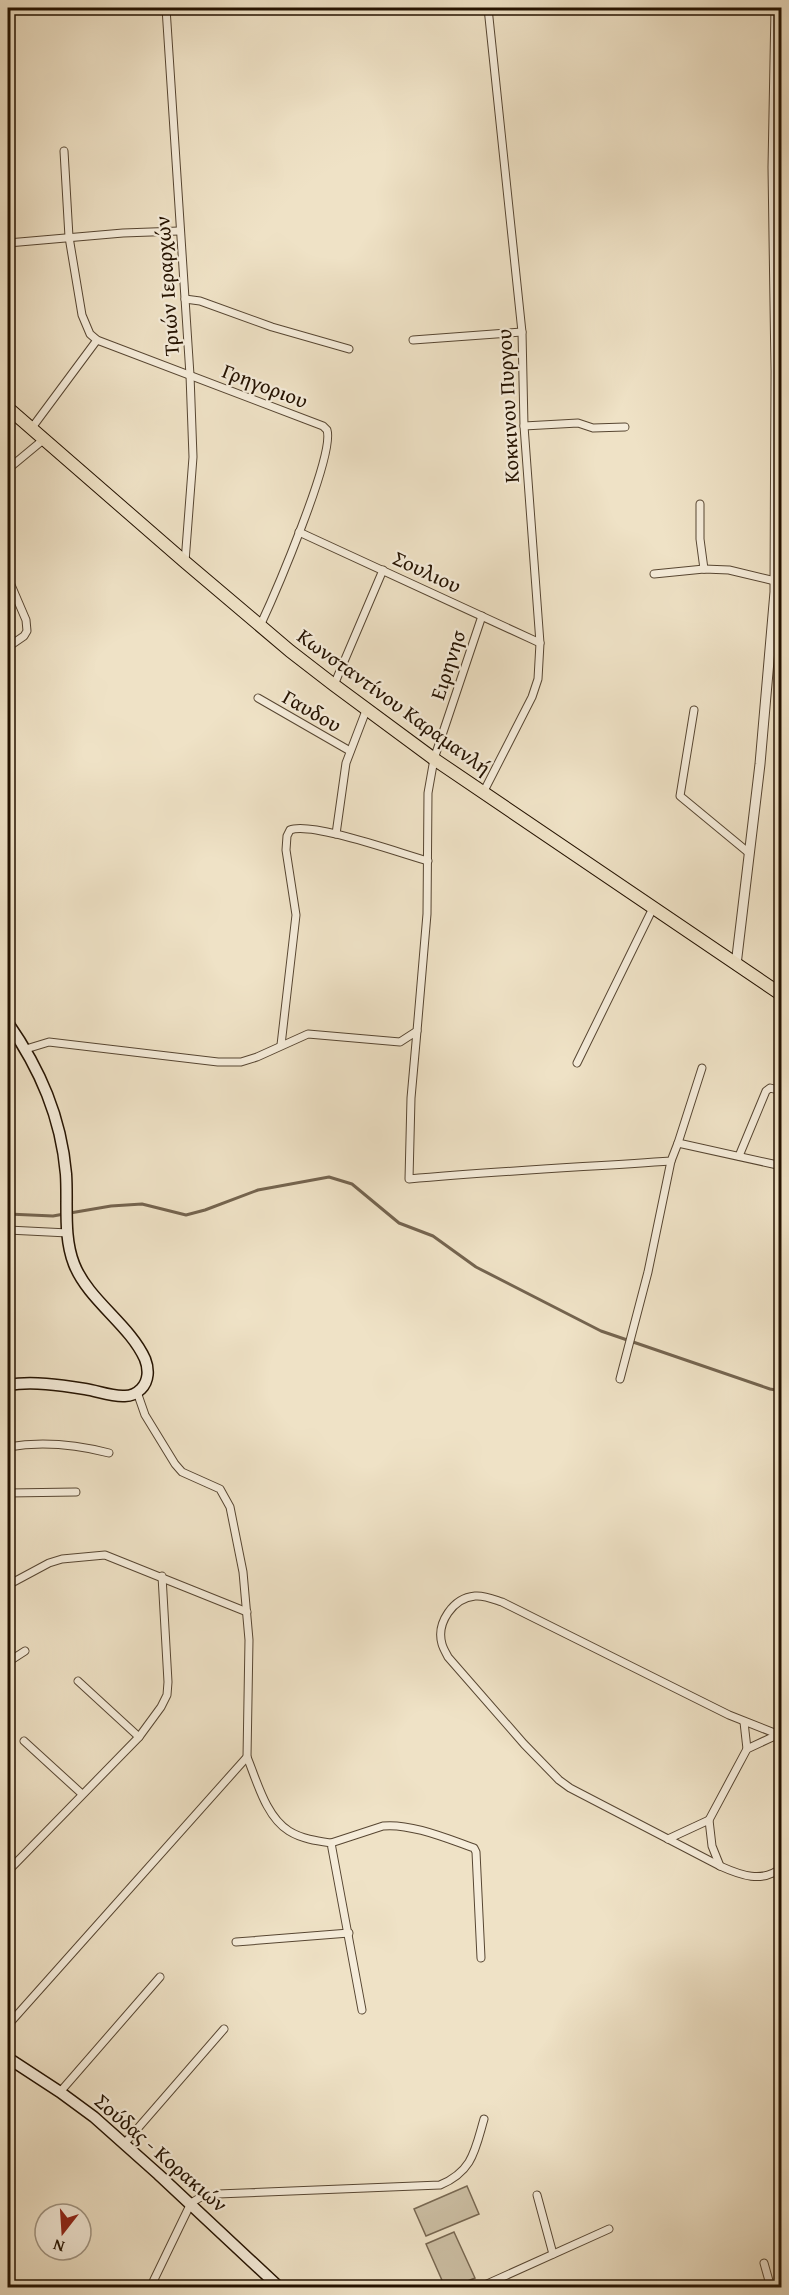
<svg xmlns="http://www.w3.org/2000/svg" width="789" height="2295" viewBox="0 0 789 2295" font-family="'Gentium Book Plus',serif">
	<style>
		.green { fill: #ccbfa4; stroke: #786852; stroke-width: 1.5 }
		.lines { fill: none; stroke-linecap: round; stroke-linejoin: round }
		.stream { stroke: #74644f; stroke-width: 3 }
		.minor-casing { stroke: #574632; stroke-width: 9 }
		.tertiary-casing { stroke: #574632; stroke-width: 11 }
		.secondary-casing { stroke: #241200; stroke-width: 13 }
		.primary-casing { stroke: #241200; stroke-width: 14 }
		.minor { stroke: #f5ecda; stroke-width: 7 }
		.tertiary { stroke: #f5ecda; stroke-width: 9 }
		.secondary { stroke: #f5ecda; stroke-width: 10 }
		.primary { stroke: #efe2c6; stroke-width: 12 }
		.labels { text-anchor: middle; stroke-width: 4.5; stroke-linejoin: round; paint-order: stroke }
		.street-label { font-size: 21px; fill: #241200; stroke: #f5ecda }
	</style>
	<rect width="100%" height="100%" fill="#efe2c6"/>
	<filter id="stains"><feTurbulence type="fractalNoise" baseFrequency=".00333" numOctaves="4"/><feColorMatrix values="0 0 0 0 .2 0 0 0 0 .09 0 0 0 0 .02 0 0 0 .5 -.17"/></filter>
	<radialGradient id="worn" r=".72"><stop offset=".6" stop-color="#630" stop-opacity="0"/><stop offset="1" stop-color="#630" stop-opacity=".3"/></radialGradient>
	<g class="green">
		<path d="M 467,2186 L 479,2214 L 426,2236 L 414,2209 Z"/>
		<path d="M 454,2232 L 475,2278 L 453,2287 L 445,2287 L 426,2244 Z"/>
	</g>
	<g class="lines">
		<g class="stream">
			<path d="M 70,1213 L 111,1206 L 142,1204 L 186,1215 L 205,1210 L 258,1190 L 329,1177 L 352,1184 L 399,1223 L 433,1236 L 476,1267 L 601,1331 L 770,1389 L 782,1391"/>
			<path d="M 8,1214 L 53,1216 L 64,1214"/>
		</g>
		<g class="minor-casing">
			<g id="minor">
				<path d="M 166,8 L 190,375 L 193,457 L 185,562"/>
				<path d="M 64,151 L 69,237 L 82,315 L 90,334 L 97,340 L 323,426 L 327,430 C 335,455 274,596 260,626"/>
				<path d="M 8,243 L 123,233 L 179,231"/>
				<path d="M 185,299 L 200,301 L 272,327 L 349,349"/>
				<path d="M 413,340 L 522,332"/>
				<path d="M 524,426 L 578,423 L 593,428 L 625,427"/>
				<path d="M 31,429 L 97,340"/>
				<path d="M 8,469 L 43,440"/>
				<path d="M 700,504 L 700,539 L 704,569"/>
				<path d="M 299,532 L 540,643"/>
				<path d="M 654,574 L 704,569 L 729,570 L 775,581"/>
				<path d="M 8,578 L 26,620 L 27,631 L 24,636 L 8,647"/>
				<path d="M 334,685 L 383,570"/>
				<path d="M 258,698 L 350,751"/>
				<path d="M 694,710 L 680,796 L 749,853"/>
				<path d="M 484,791 L 532,697 L 538,679 L 540,643 L 524,426 L 522,332 L 488,8"/>
				<path d="M 336,834 L 346,763 L 367,708"/>
				<path d="M 417,1031 L 411,1098 L 409,1179 C 497,1171 584,1167 671,1161 L 678,1143 L 782,1166"/>
				<path d="M 281,1045 L 296,915 L 286,850 L 287,836 L 290,830 C 311,821 402,854 428,861"/>
				<path d="M 26,1049 L 49,1042 L 218,1062 L 241,1062 L 257,1057 L 308,1034 L 400,1042 L 417,1031 L 427,914 L 428,793 L 434,759 L 482,616"/>
				<path d="M 577,1063 L 653,908"/>
				<path d="M 678,1143 L 702,1068"/>
				<path d="M 739,1156 L 766,1091 L 770,1088 L 782,1091"/>
				<path d="M 8,1230 L 68,1233"/>
				<path d="M 620,1379 L 648,1272 L 671,1161"/>
				<path d="M 8,1447 C 42,1441 74,1444 109,1453"/>
				<path d="M 8,1493 L 76,1492"/>
				<path d="M 8,1585 L 49,1563 L 62,1559 L 105,1555 L 247,1612"/>
				<path d="M 8,1662 L 25,1651"/>
				<path d="M 78,1681 L 139,1737"/>
				<path d="M 744,1722 L 747,1749"/>
				<path d="M 782,1736 L 729,1715 L 502,1602 C 493,1599 484,1595 475,1596 C 453,1598 436,1623 442,1644 C 443,1648 446,1653 448,1657 L 524,1744 L 559,1780 L 570,1788 L 720,1866 C 740,1875 763,1884 782,1867"/>
				<path d="M 24,1741 L 82,1794"/>
				<path d="M 247,1757 C 257,1781 266,1817 289,1831 C 302,1839 317,1841 331,1843 L 362,2010"/>
				<path d="M 668,1839 L 709,1820"/>
				<path d="M 331,1843 L 383,1826 C 410,1823 448,1839 474,1848 L 476,1852 L 481,1958"/>
				<path d="M 720,1866 L 712,1846 L 709,1820 L 747,1749 L 777,1735"/>
				<path d="M 8,1871 L 139,1737 L 161,1707 L 167,1695 L 168,1682 L 162,1576"/>
				<path d="M 236,1942 L 349,1933"/>
				<path d="M 8,2025 L 247,1757 L 249,1640 L 243,1572 L 230,1507 L 220,1489 L 182,1472 L 175,1464 L 145,1415 L 137,1392"/>
				<path d="M 60,2092 L 160,1977"/>
				<path d="M 125,2143 L 224,2029"/>
				<path d="M 537,2195 L 553,2254"/>
				<path d="M 764,2263 L 771,2288"/>
				<path d="M 150,2288 L 191,2203 L 201,2197 L 218,2194 L 440,2185 C 473,2171 475,2150 484,2119"/>
				<path d="M 478,2288 L 609,2229"/>
			</g>
		</g>
		<g class="tertiary-casing">
			<path id="tertiary" d="M 736,965 L 760,764 L 775,592 L 776,371 L 773,167 L 776,8"/>
		</g>
		<g class="secondary-casing">
			<g id="secondary">
				<path d="M 8,1023 C 40,1069 61,1117 66,1174 C 68,1203 63,1236 74,1264 C 88,1300 130,1325 145,1359 C 149,1369 149,1381 141,1389 C 137,1393 131,1396 125,1396 C 112,1397 98,1391 85,1389 C 60,1385 32,1381 8,1385"/>
				<path d="M 8,2058 L 60,2092 L 94,2117 L 158,2174 L 280,2288"/>
			</g>
		</g>
		<g class="primary-casing">
			<path id="primary" d="M 8,408 L 185,562 L 290,651 L 334,685 L 434,759 L 782,995"/>
		</g>
		<use href="#minor" class="minor"/>
		<use href="#tertiary" class="tertiary"/>
		<use href="#secondary" class="secondary"/>
		<use href="#primary" class="primary"/>
	</g>
	<g class="labels">
		<g class="street-label">
			<text transform="translate(167 286) rotate(-94)" y="7">Τριών Ιεραρχών</text>
			<text transform="translate(265 386) rotate(21)" y="7">Γρηγοριου</text>
			<text transform="translate(508 406) rotate(-93)" y="7">Κοκκινου Πυργου</text>
			<text transform="translate(427 572) rotate(25)" y="7">Σουλιου</text>
			<text transform="translate(448 665) rotate(-72)" y="7">Ειρηνησ</text>
			<text transform="translate(394 702) rotate(36)" y="7">Κωνσταντίνου Καραμανλή</text>
			<text transform="translate(312 711) rotate(30)" y="7">Γαυδου</text>
			<text transform="translate(161 2153) rotate(41)" y="7">Σούδας - Κορακιών</text>
		</g>
	</g>
	<rect width="789" height="2295" fill="none" stroke="#efe2c6" stroke-width="30"/>
	<rect x="9" y="9" width="771" height="2277" fill="none" stroke="#241200" stroke-width="3"/>
	<rect x="15" y="15" width="759" height="2265" fill="none" stroke="#241200" stroke-width="1.5"/>
	<g transform="translate(63 2232) rotate(197)"><circle r="28" fill="#f5ecda" stroke="#a19583" stroke-width="1.5"/>
	<path d="M0-4.5L10 22L0 15L-10 22Z" fill="#8f2418"/>
	<text y="-9" font-size="16" font-weight="bold" text-anchor="middle" fill="#241200">N</text>
	</g>
	<rect width="100%" height="100%" filter="url(#stains)"/>
	<rect width="100%" height="100%" fill="url(#worn)"/>
</svg>
